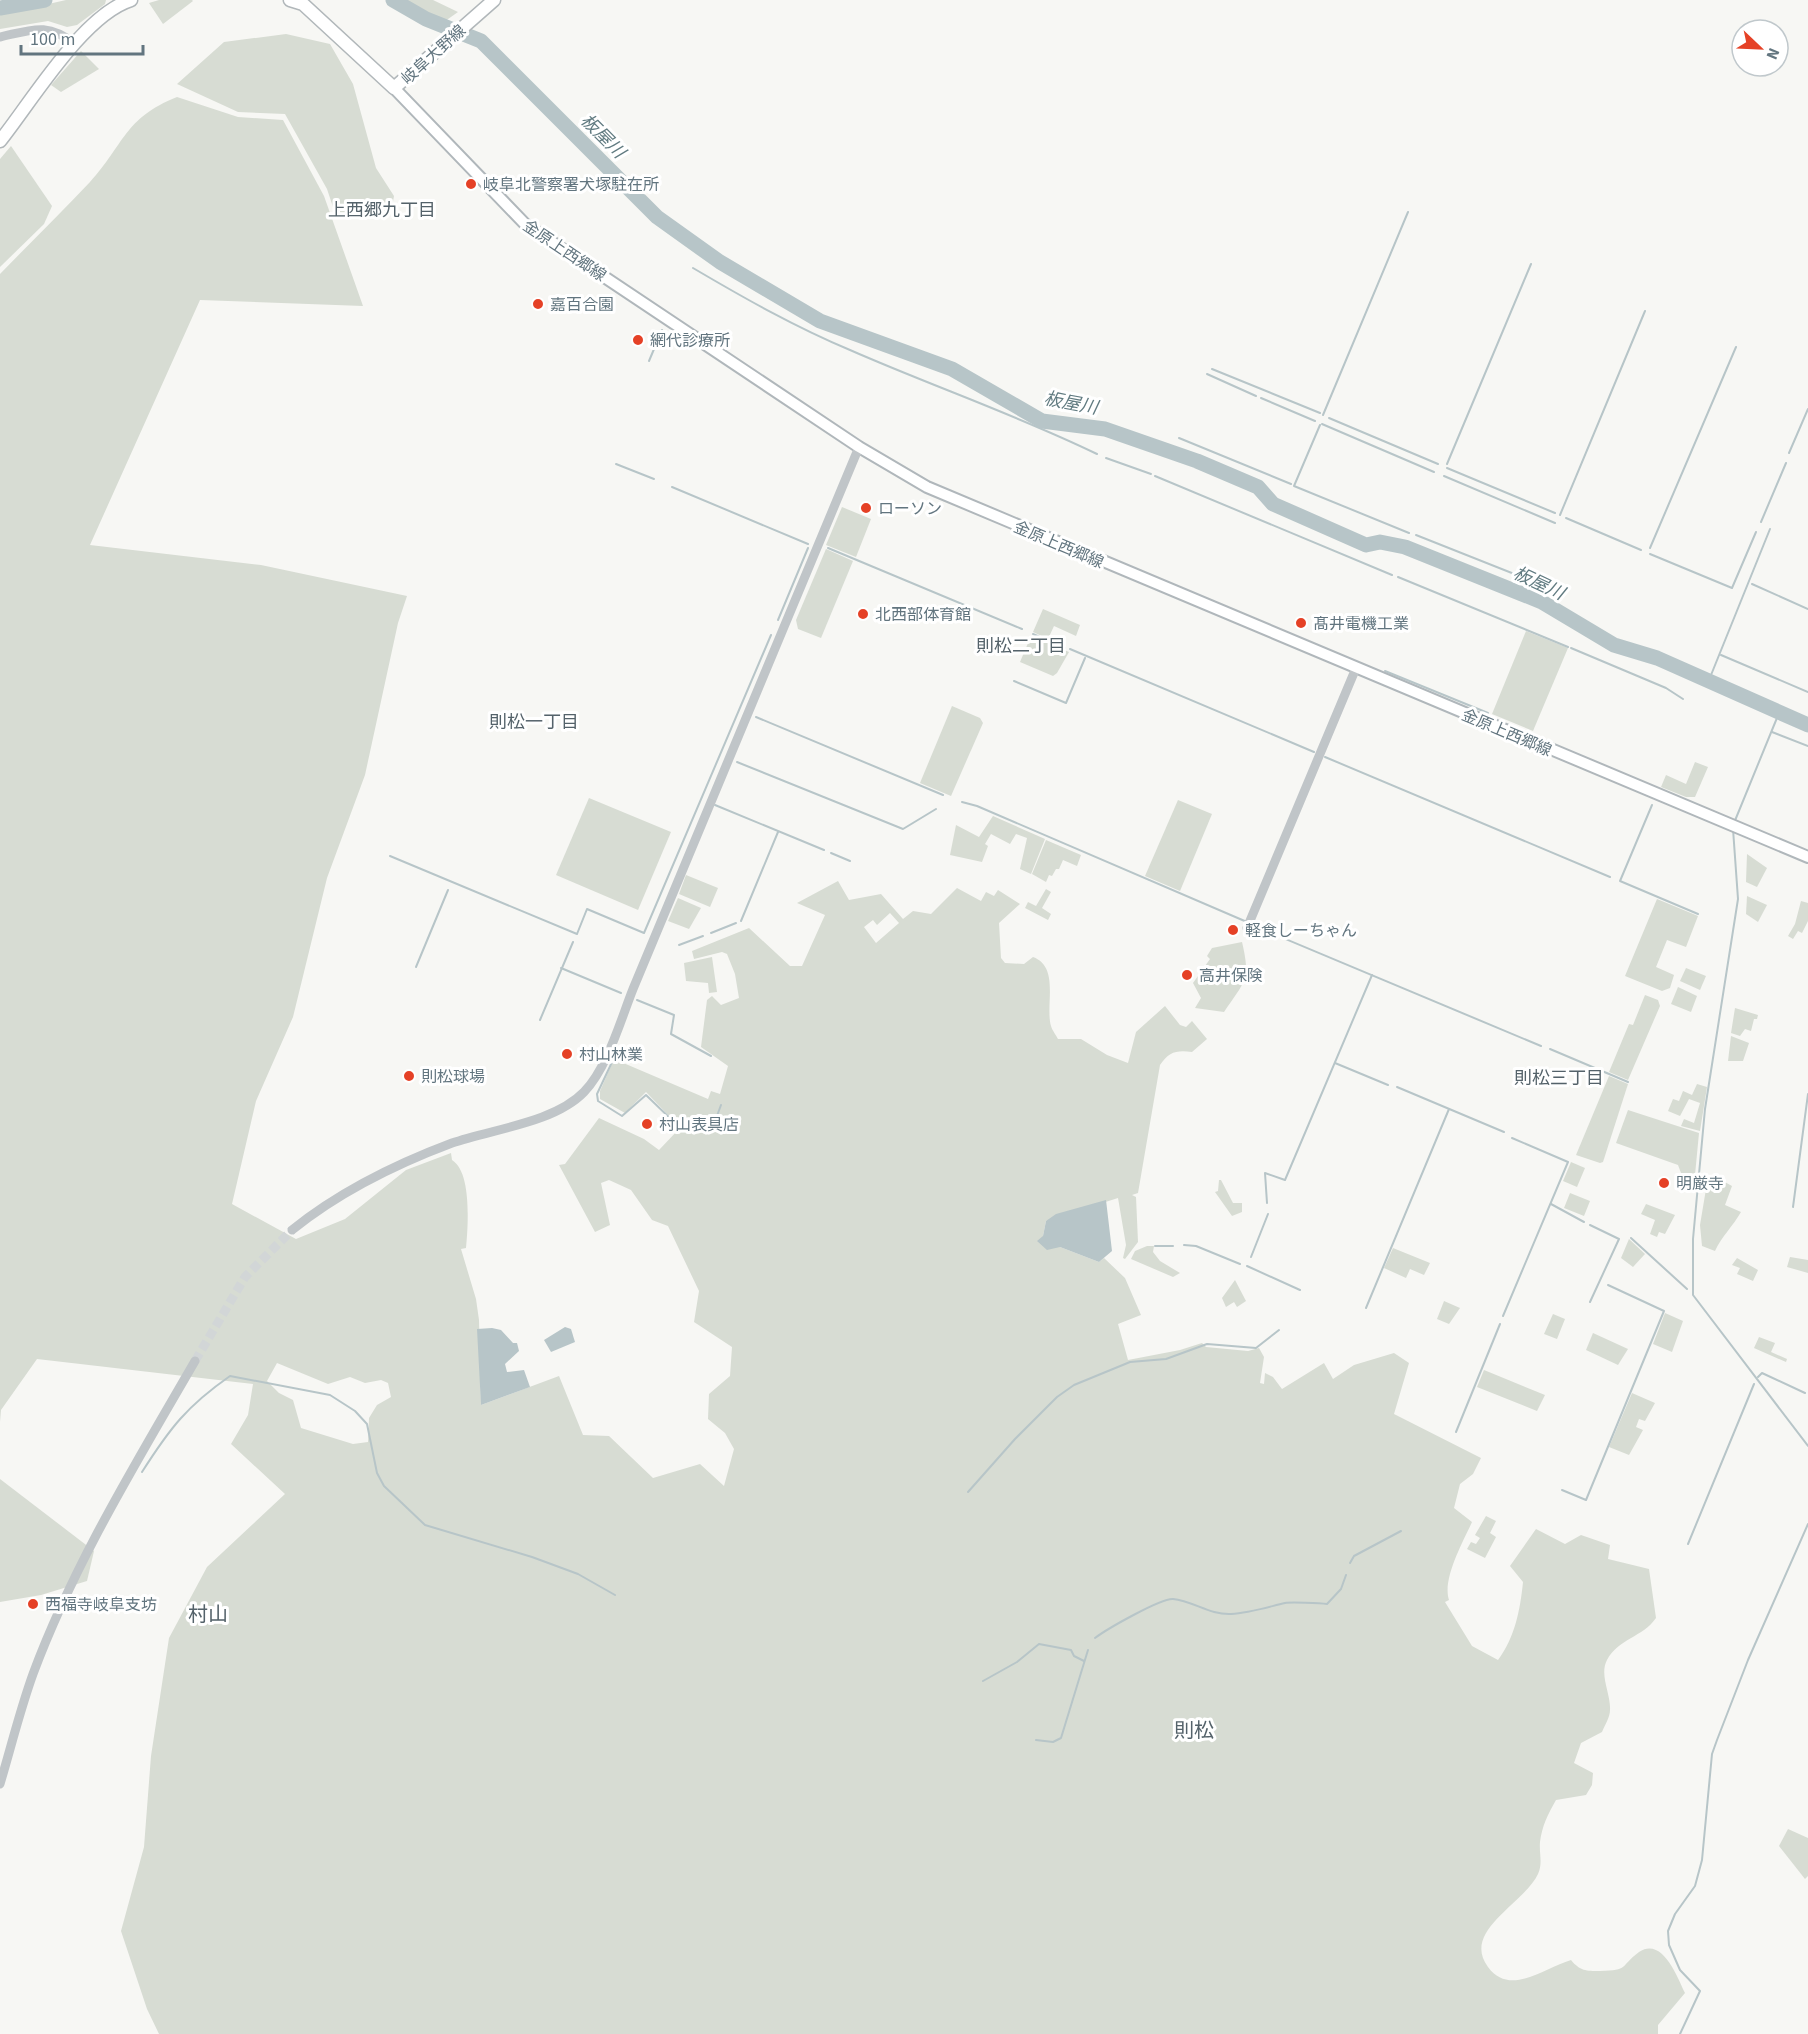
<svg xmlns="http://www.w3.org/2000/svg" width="1808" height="2034" viewBox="0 0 1808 2034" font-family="'Source Sans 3','Noto Sans JP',sans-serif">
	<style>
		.green { fill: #d7dcd3; fill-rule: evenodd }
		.water { fill: #b7c5c8 }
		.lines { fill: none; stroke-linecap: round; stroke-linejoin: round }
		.stream { stroke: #b7c5c8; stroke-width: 2 }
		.river { stroke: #b7c5c8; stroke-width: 15 }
		.tertiary-tunnel { stroke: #d2d6d7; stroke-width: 9; stroke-dasharray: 9 4.5; stroke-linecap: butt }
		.secondary-casing { stroke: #b0b7bb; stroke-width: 14 }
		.primary-casing { stroke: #b1b7ba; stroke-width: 15 }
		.tertiary { stroke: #c0c5c8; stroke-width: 9 }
		.secondary { stroke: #fff; stroke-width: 10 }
		.primary { stroke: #fff; stroke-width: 12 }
		.poi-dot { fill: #e54126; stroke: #fff; stroke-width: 2 }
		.labels { text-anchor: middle; stroke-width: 6; stroke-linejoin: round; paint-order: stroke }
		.street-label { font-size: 16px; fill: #62757f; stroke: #fff }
		.poi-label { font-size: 16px; fill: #62757f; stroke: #fff; text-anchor: start }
		.water-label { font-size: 18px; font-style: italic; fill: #617b81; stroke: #fff }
		.neighbourhood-label { font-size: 18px; fill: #54626a; stroke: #fff }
		.quarter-label { font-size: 20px; fill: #54626a; stroke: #fff }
	</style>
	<rect width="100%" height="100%" fill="#f7f7f4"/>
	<g class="green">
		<path d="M 66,0 L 106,0 L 105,4 L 77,25 L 67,27 L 48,21 L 0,29 L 0,15 Z"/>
		<path d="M 159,0 L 192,0 L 193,1 L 163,24 L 149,3 Z"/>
		<path d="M 403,0 L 433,0 L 458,12 L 441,24 Z"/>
		<path d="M 286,34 L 330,44 L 353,84 L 376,168 L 394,196 L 391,212 L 336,216 L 327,189 L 285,114 L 238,112 L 177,84 L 224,42 Z"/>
		<path d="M 81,51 L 99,69 L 61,92 L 51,85 Z"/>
		<path d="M 177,97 L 238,117 L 283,120 L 324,196 L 363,306 L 200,300 L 90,545 L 261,565 L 407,596 L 398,623 L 365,775 L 327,878 L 293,1017 L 256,1101 L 232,1204 L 296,1239 L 345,1219 L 406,1170 L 451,1153 L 452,1160 C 472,1172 468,1227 466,1248 L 461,1249 L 476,1299 L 479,1320 L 481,1405 L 559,1376 L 583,1435 L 609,1436 L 653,1478 L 700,1464 L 724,1486 L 734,1449 L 725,1433 L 708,1419 L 709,1394 L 730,1376 L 732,1347 L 694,1322 L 699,1291 L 668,1226 L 652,1220 L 631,1190 L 609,1180 L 601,1183 L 610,1225 L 595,1232 L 559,1165 L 565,1164 L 599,1118 L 644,1139 L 659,1150 L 678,1130 L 671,1121 L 672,1119 L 646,1092 L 625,1113 L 600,1099 L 600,1091 L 614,1059 L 708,1099 L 711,1091 L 720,1094 L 728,1066 L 701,1047 L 707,1000 L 712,996 L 721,1005 L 739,998 L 735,974 L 727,954 L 722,952 L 694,959 L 692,951 L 749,928 L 790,966 L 802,966 L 825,915 L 797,903 L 838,881 L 849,900 L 881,894 L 903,919 L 913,911 L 931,914 L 957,888 L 981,901 L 986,892 L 994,896 L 998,890 L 1020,904 L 999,923 L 1001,958 L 1005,963 L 1024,964 L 1033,957 C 1060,967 1045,1005 1051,1026 C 1052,1030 1056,1035 1058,1039 L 1081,1039 L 1107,1055 L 1128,1063 L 1136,1032 L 1165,1006 L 1180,1025 L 1186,1027 L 1192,1021 L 1207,1039 L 1192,1052 C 1176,1050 1169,1052 1160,1065 L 1138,1193 L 1132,1195 L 1136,1197 L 1138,1242 L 1125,1259 L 1123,1258 L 1126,1245 L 1118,1198 L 1046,1221 L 1043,1236 L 1060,1247 L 1099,1262 L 1104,1258 L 1125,1278 L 1141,1315 L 1118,1324 L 1128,1360 L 1180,1350 L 1202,1343 L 1206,1347 L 1248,1351 L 1259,1348 L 1264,1357 L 1260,1383 L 1264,1384 L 1265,1373 L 1273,1377 L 1282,1389 L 1324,1363 L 1333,1379 L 1354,1365 L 1394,1353 L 1409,1363 L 1394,1414 L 1481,1458 L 1473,1474 L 1460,1484 L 1454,1508 L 1472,1522 C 1463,1542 1442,1579 1449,1600 L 1445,1602 L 1472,1646 L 1498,1660 C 1515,1637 1520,1611 1523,1582 L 1510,1566 L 1536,1529 L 1565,1544 L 1581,1535 L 1610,1545 L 1608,1559 L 1649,1569 L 1656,1618 C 1643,1637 1618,1639 1607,1660 C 1599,1675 1611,1694 1610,1710 C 1610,1717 1605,1725 1602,1732 L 1581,1743 L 1574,1763 L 1593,1773 L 1592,1785 L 1586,1795 L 1556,1800 C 1548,1814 1542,1826 1540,1842 C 1539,1854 1543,1863 1538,1874 C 1524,1904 1461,1931 1488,1967 C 1510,1997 1544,1968 1571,1960 C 1580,1971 1586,1971 1600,1971 C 1630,1970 1619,1967 1639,1952 C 1663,1936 1678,1979 1685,1993 L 1658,2025 L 1658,2034 L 159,2034 L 147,2009 L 121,1931 L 144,1847 L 151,1756 L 169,1638 L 207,1567 L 285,1494 L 231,1444 L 248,1415 L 253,1384 L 37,1359 L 1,1410 L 0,1422 L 0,274 C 30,243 61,213 90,182 C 124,145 124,118 177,97 ZM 890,913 L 899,923 L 876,943 L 864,927 L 873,920 L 877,925 ZM 277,1363 L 328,1384 L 350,1377 L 365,1383 L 381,1380 L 388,1383 L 391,1397 L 377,1405 L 369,1418 L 368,1442 L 353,1444 L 301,1428 L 293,1400 L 279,1393 L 267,1381 Z"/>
		<path d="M 11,146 L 52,206 L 44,224 L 0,267 L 0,159 Z"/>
		<path d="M 842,507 L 871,519 L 856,557 L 826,545 Z"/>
		<path d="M 826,549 L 853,561 L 821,638 L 798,629 L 796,620 Z"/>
		<path d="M 1043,609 L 1080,625 L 1076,636 L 1054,626 L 1048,639 L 1033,632 Z"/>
		<path d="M 1526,631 L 1568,648 L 1533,731 L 1492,714 Z"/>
		<path d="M 1031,636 L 1069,652 L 1057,673 L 1053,676 L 1020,662 Z"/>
		<path d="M 952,706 L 980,718 L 983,723 L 951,796 L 920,783 Z"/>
		<path d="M 1695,762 L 1708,767 L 1695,797 L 1686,797 L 1661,787 L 1666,775 L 1686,784 Z"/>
		<path d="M 589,798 L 671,832 L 638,910 L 556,875 Z"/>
		<path d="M 1178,800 L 1212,814 L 1180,891 L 1145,876 Z"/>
		<path d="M 993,816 L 1045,839 L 1031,874 L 1020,869 L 1027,838 L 1016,834 L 1010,844 L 991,834 L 985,844 L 988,846 L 982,862 L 950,855 L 956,825 L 979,837 Z"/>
		<path d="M 1046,840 L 1081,855 L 1077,866 L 1063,860 L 1059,869 L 1056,869 L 1052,876 L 1049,875 L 1046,882 L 1032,874 Z"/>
		<path d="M 1747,854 L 1767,868 L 1757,887 L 1746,882 Z"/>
		<path d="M 686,875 L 718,888 L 710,907 L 679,894 Z"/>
		<path d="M 1046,889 L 1051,892 L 1042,908 L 1051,914 L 1048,920 L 1025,908 L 1028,902 L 1036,906 Z"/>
		<path d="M 1747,896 L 1767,905 L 1758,922 L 1746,914 Z"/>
		<path d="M 678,898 L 701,908 L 689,929 L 668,921 Z"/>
		<path d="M 1657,899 L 1698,916 L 1686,947 L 1667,940 L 1656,967 L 1674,975 L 1670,988 L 1662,991 L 1625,976 Z"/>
		<path d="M 1801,901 L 1808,903 L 1808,921 L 1802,933 L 1798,931 L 1793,939 L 1788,936 L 1795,924 Z"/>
		<path d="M 1242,942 C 1251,980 1245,981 1224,1012 L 1195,1008 L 1201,998 L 1193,983 L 1210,959 L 1207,956 L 1212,948 Z"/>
		<path d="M 712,957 L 717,992 L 709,993 L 708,983 L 686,981 L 684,963 Z"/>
		<path d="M 1686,968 L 1706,976 L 1700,990 L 1680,981 Z"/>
		<path d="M 1678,987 L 1697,996 L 1691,1012 L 1671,1004 Z"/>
		<path d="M 1645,995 L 1658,1000 L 1660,1006 L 1628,1080 L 1609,1072 L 1629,1024 L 1633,1025 Z"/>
		<path d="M 1735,1008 L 1758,1015 L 1757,1019 L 1754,1019 L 1751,1031 L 1745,1029 L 1740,1036 L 1731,1033 Z"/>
		<path d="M 1731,1036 L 1749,1043 L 1743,1061 L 1728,1061 Z"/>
		<path d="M 1609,1076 L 1628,1084 L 1603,1162 L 1600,1163 L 1576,1155 Z"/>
		<path d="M 1697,1084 L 1707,1087 L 1700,1131 L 1681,1126 L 1684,1119 L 1694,1123 L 1700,1103 L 1689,1099 L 1680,1116 L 1668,1111 L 1673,1099 L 1679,1101 L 1683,1091 L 1692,1095 Z"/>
		<path d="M 1628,1110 L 1699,1133 L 1695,1175 L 1681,1173 L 1678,1165 L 1616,1143 Z"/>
		<path d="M 1571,1162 L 1585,1168 L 1577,1187 L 1563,1181 Z"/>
		<path d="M 1712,1175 L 1732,1186 L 1725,1205 L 1741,1212 C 1733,1226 1722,1236 1715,1251 L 1702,1246 L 1700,1225 L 1708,1177 Z"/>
		<path d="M 1219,1180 L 1221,1180 L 1233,1203 L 1242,1203 L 1242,1212 L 1232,1216 L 1215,1192 L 1218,1191 Z"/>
		<path d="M 1570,1193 L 1590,1201 L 1584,1216 L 1564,1208 Z"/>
		<path d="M 1646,1204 L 1675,1215 L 1665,1234 L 1659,1232 L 1657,1237 L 1650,1234 L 1655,1220 L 1641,1214 Z"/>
		<path d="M 1629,1239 L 1645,1254 L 1633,1267 L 1621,1258 Z"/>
		<path d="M 1147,1246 L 1154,1246 L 1153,1252 L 1160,1261 L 1180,1273 L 1173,1277 L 1131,1259 L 1135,1251 Z"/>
		<path d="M 1393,1248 L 1430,1263 L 1424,1275 L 1410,1269 L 1406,1278 L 1384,1268 Z"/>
		<path d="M 1790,1257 L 1808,1260 L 1808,1273 L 1787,1267 Z"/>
		<path d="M 1737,1258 L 1758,1270 L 1753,1281 L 1737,1274 L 1740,1268 L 1732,1265 Z"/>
		<path d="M 1235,1280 L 1246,1301 L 1237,1307 L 1234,1302 L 1226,1307 L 1222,1298 Z"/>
		<path d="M 1444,1301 L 1460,1308 L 1449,1324 L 1437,1319 Z"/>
		<path d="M 1665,1313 L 1683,1321 L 1672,1352 L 1653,1344 Z"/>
		<path d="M 1553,1314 L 1565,1319 L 1557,1339 L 1544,1334 Z"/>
		<path d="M 1593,1333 L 1628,1349 L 1618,1365 L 1586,1350 Z"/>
		<path d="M 1759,1337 L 1775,1343 L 1771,1352 L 1787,1359 L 1786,1362 L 1754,1348 Z"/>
		<path d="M 1484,1370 L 1545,1395 L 1537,1411 L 1477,1387 Z"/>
		<path d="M 1632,1393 L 1655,1403 L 1645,1421 L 1639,1419 L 1636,1427 L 1643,1430 L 1629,1455 L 1609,1447 Z"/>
		<path d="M 0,1479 L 94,1551 L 87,1581 L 41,1595 L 0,1602 Z"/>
		<path d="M 1486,1516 L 1496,1521 L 1490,1533 L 1496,1537 L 1485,1558 L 1467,1549 L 1471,1542 L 1476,1544 L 1480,1538 L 1475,1535 Z"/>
		<path d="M 1788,1829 L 1808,1838 L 1808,1876 L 1805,1879 L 1779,1846 Z"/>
	</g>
	<g class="water">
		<path d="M 1106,1200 L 1112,1251 L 1099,1262 L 1060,1247 L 1047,1250 L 1037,1241 L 1043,1236 L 1046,1221 L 1056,1214 Z"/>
		<path d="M 565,1327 L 571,1329 L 575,1342 L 551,1352 L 544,1340 Z"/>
		<path d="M 492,1328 L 501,1330 L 513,1343 L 517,1343 L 519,1351 L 505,1364 L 507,1372 L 524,1370 L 530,1387 L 481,1405 L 477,1329 Z"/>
	</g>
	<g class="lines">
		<g class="stream">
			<path d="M 693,268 C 744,298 795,327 850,350 C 932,386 1017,415 1097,454"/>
			<path d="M 649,361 L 662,330"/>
			<path d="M 1212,369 L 1320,413"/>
			<path d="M 1207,374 L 1256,396"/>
			<path d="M 1261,398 L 1315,421"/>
			<path d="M 1323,415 L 1408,212"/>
			<path d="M 1329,418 L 1438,464"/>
			<path d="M 1322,424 L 1434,472"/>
			<path d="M 1320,425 L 1294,486 L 1409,533"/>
			<path d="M 1179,438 L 1291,484"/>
			<path d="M 1789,453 L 1808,409"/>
			<path d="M 1106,458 L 1151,474"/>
			<path d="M 616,464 L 654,479"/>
			<path d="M 1447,464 L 1531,264"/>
			<path d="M 1447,468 L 1555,513"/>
			<path d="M 1155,476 L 1392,575"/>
			<path d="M 1444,476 L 1555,523"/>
			<path d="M 672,487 L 808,544"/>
			<path d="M 1560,515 L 1645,311"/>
			<path d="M 1566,518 L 1641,550"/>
			<path d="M 1761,522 L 1786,463"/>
			<path d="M 1416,535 L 1532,581"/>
			<path d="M 828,548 L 1022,629"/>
			<path d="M 1650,548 L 1736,347"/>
			<path d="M 1650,554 L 1732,588 L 1756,532"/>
			<path d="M 1398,577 L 1568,647"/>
			<path d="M 1752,584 L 1808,609"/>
			<path d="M 778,620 L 808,548"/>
			<path d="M 1033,634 L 1065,648"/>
			<path d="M 1571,648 L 1666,688 L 1683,699"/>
			<path d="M 1070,649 L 1314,752"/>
			<path d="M 1721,655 L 1808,692"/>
			<path d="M 1385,671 L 1488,713"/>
			<path d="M 1709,680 L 1770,529"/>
			<path d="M 1014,681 L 1066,703 L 1085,658"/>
			<path d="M 756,717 L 943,795"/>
			<path d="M 1772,732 L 1808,746"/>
			<path d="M 1325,757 L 1610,877"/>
			<path d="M 737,762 L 903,829 L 936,809"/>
			<path d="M 962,802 L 977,806 L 1247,922"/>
			<path d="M 715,805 L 824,850"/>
			<path d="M 1652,805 L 1620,881 L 1698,914"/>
			<path d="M 1734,823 L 1779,713"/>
			<path d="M 1733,829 L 1738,899 L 1705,1109 L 1693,1239 L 1693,1295 L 1808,1446"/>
			<path d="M 831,853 L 850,861"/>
			<path d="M 390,856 L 577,934 L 587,909 L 644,933 L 771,635"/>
			<path d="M 741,921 L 778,832"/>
			<path d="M 1252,925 L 1541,1046"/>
			<path d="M 711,933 L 736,923"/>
			<path d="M 679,945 L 703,936"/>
			<path d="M 416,967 L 448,890"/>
			<path d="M 561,968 L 621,993"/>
			<path d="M 637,1000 L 674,1015 L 671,1034 L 711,1056"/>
			<path d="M 540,1020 L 573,942"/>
			<path d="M 1550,1049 L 1628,1082"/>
			<path d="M 613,1060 L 597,1094 L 598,1101 L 622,1116 L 646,1095 L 677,1125 L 711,1132 L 721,1105"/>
			<path d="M 1335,1063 L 1388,1085"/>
			<path d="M 1397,1087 L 1504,1132"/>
			<path d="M 1267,1203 L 1265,1173 L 1285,1180 L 1372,975"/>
			<path d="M 1551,1204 L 1584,1222"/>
			<path d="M 1793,1207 L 1808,1094"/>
			<path d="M 1631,1238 L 1687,1289"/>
			<path d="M 1184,1245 L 1196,1246 L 1240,1264"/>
			<path d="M 1155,1246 L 1173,1246"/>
			<path d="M 1251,1257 L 1268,1214"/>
			<path d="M 1247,1266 L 1300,1290"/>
			<path d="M 1590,1302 L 1619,1239 L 1590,1225"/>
			<path d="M 1366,1308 L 1449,1109"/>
			<path d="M 1503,1316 L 1568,1162 L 1512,1138"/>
			<path d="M 1758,1377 L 1762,1373 L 1805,1393"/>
			<path d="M 1456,1432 L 1500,1324"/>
			<path d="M 142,1472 C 170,1428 187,1406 230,1376 L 330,1395 L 355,1411 L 367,1424 L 377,1473 L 384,1486 L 425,1525 L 532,1557 L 578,1574 L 615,1595"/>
			<path d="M 1562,1490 L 1586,1500 L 1664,1311 L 1608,1285"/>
			<path d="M 968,1492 L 1015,1439 L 1057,1397 L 1074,1385 L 1130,1362 L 1166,1359 L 1207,1344 L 1256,1348 L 1279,1330"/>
			<path d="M 1688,1544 L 1754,1384"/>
			<path d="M 1350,1563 L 1354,1556 L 1401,1531"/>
			<path d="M 1095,1638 C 1107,1629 1161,1598 1173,1599 C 1193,1601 1210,1615 1231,1614 C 1249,1613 1268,1607 1285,1603 C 1290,1602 1320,1603 1327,1604 L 1341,1589 L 1346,1575"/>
			<path d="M 983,1681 L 1017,1662 L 1039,1644 L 1071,1650 L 1074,1656 L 1084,1661"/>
			<path d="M 1036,1740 L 1053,1742 L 1061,1738 L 1088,1650"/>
			<path d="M 1680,2034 L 1700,1991 L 1680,1970 L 1669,1945 L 1668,1931 L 1675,1914 L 1695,1886 L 1702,1860 L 1712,1754 L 1717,1740 L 1748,1660 L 1808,1524"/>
		</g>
		<g class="river">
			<path d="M 393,0 L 426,19 L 481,41 L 657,217 L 720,262 L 820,321 L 952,369 L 1042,421 L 1105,429 L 1197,461 L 1258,487 L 1273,504 L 1366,545 L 1380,542 L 1405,547 L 1542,602 L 1614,645 L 1657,658 L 1808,725"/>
			<path d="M 0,8 L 45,0"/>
		</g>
		<path class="tertiary-tunnel" d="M 195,1361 L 245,1277 L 292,1230"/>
		<g class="secondary-casing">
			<path id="secondary" d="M 394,88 L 525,224 L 859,447 L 927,487 L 1808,857"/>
		</g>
		<g class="primary-casing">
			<g id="primary">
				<path d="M 290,0 L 303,4 L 394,88 L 494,0"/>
				<path d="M 0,141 C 32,101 83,15 131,0"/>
			</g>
		</g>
		<g class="tertiary">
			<path d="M 0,37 C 32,30 47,22 75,44"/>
			<path d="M 1247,928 L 1356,668"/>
			<path d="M 292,1230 C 339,1192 396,1164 452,1143 C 492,1129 554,1123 584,1092 C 607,1069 621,1019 633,989 L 859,447"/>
			<path d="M 0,1784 C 11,1747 20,1710 33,1674 C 74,1564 136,1463 195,1361"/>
		</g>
		<use href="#secondary" class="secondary"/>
		<use href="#primary" class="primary"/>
	</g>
	<g class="poi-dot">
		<circle cx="471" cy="184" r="6"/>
		<circle cx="538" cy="304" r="6"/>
		<circle cx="638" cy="340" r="6"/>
		<circle cx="866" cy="508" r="6"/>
		<circle cx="863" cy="614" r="6"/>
		<circle cx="1301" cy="623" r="6"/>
		<circle cx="1233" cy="930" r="6"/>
		<circle cx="1187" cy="975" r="6"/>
		<circle cx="567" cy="1054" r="6"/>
		<circle cx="409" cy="1076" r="6"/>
		<circle cx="647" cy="1124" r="6"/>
		<circle cx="1664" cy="1183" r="6"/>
		<circle cx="33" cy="1604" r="6"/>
	</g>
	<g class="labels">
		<g class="street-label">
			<text transform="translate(433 54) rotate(-42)" y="6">岐阜大野線</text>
			<text transform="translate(565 250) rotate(34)" y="6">金原上西郷線</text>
			<text transform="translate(1059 544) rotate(23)" y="6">金原上西郷線</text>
			<text transform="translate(1507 732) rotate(23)" y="6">金原上西郷線</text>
		</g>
		<g class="poi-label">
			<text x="483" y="190">岐阜北警察署犬塚駐在所</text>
			<text x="550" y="310">嘉百合園</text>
			<text x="650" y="346">網代診療所</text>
			<text x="878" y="514">ローソン</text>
			<text x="875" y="620">北西部体育館</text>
			<text x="1313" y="629">髙井電機工業</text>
			<text x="1245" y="936">軽食しーちゃん</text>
			<text x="1199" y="981">高井保険</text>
			<text x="579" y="1060">村山林業</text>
			<text x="421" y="1082">則松球場</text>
			<text x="659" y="1130">村山表具店</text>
			<text x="1676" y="1189">明厳寺</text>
			<text x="45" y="1610">西福寺岐阜支坊</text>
		</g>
		<g class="water-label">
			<text transform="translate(603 136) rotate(45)" y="6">板屋川</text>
			<text transform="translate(1071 403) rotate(11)" y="6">板屋川</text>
			<text transform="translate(1539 583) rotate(25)" y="6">板屋川</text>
		</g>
		<g class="neighbourhood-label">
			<text x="382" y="216">上西郷九丁目</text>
			<text x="1021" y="652">則松二丁目</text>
			<text x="534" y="728">則松一丁目</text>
			<text x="1559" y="1084">則松三丁目</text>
		</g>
		<g class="quarter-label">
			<text x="208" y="1621">村山</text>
			<text x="1194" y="1737">則松</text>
		</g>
	</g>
	<g transform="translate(1760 48) rotate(113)"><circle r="28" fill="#ffffff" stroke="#c0c8cc" stroke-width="1.5"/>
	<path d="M0-4.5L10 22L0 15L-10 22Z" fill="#e54126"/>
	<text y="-9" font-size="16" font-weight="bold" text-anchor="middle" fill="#62757f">N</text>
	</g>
	<path d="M21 45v9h122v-9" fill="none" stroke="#62757f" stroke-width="3"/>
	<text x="30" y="45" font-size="18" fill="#62757f" stroke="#ffffff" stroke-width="4.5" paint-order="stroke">100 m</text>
</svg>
